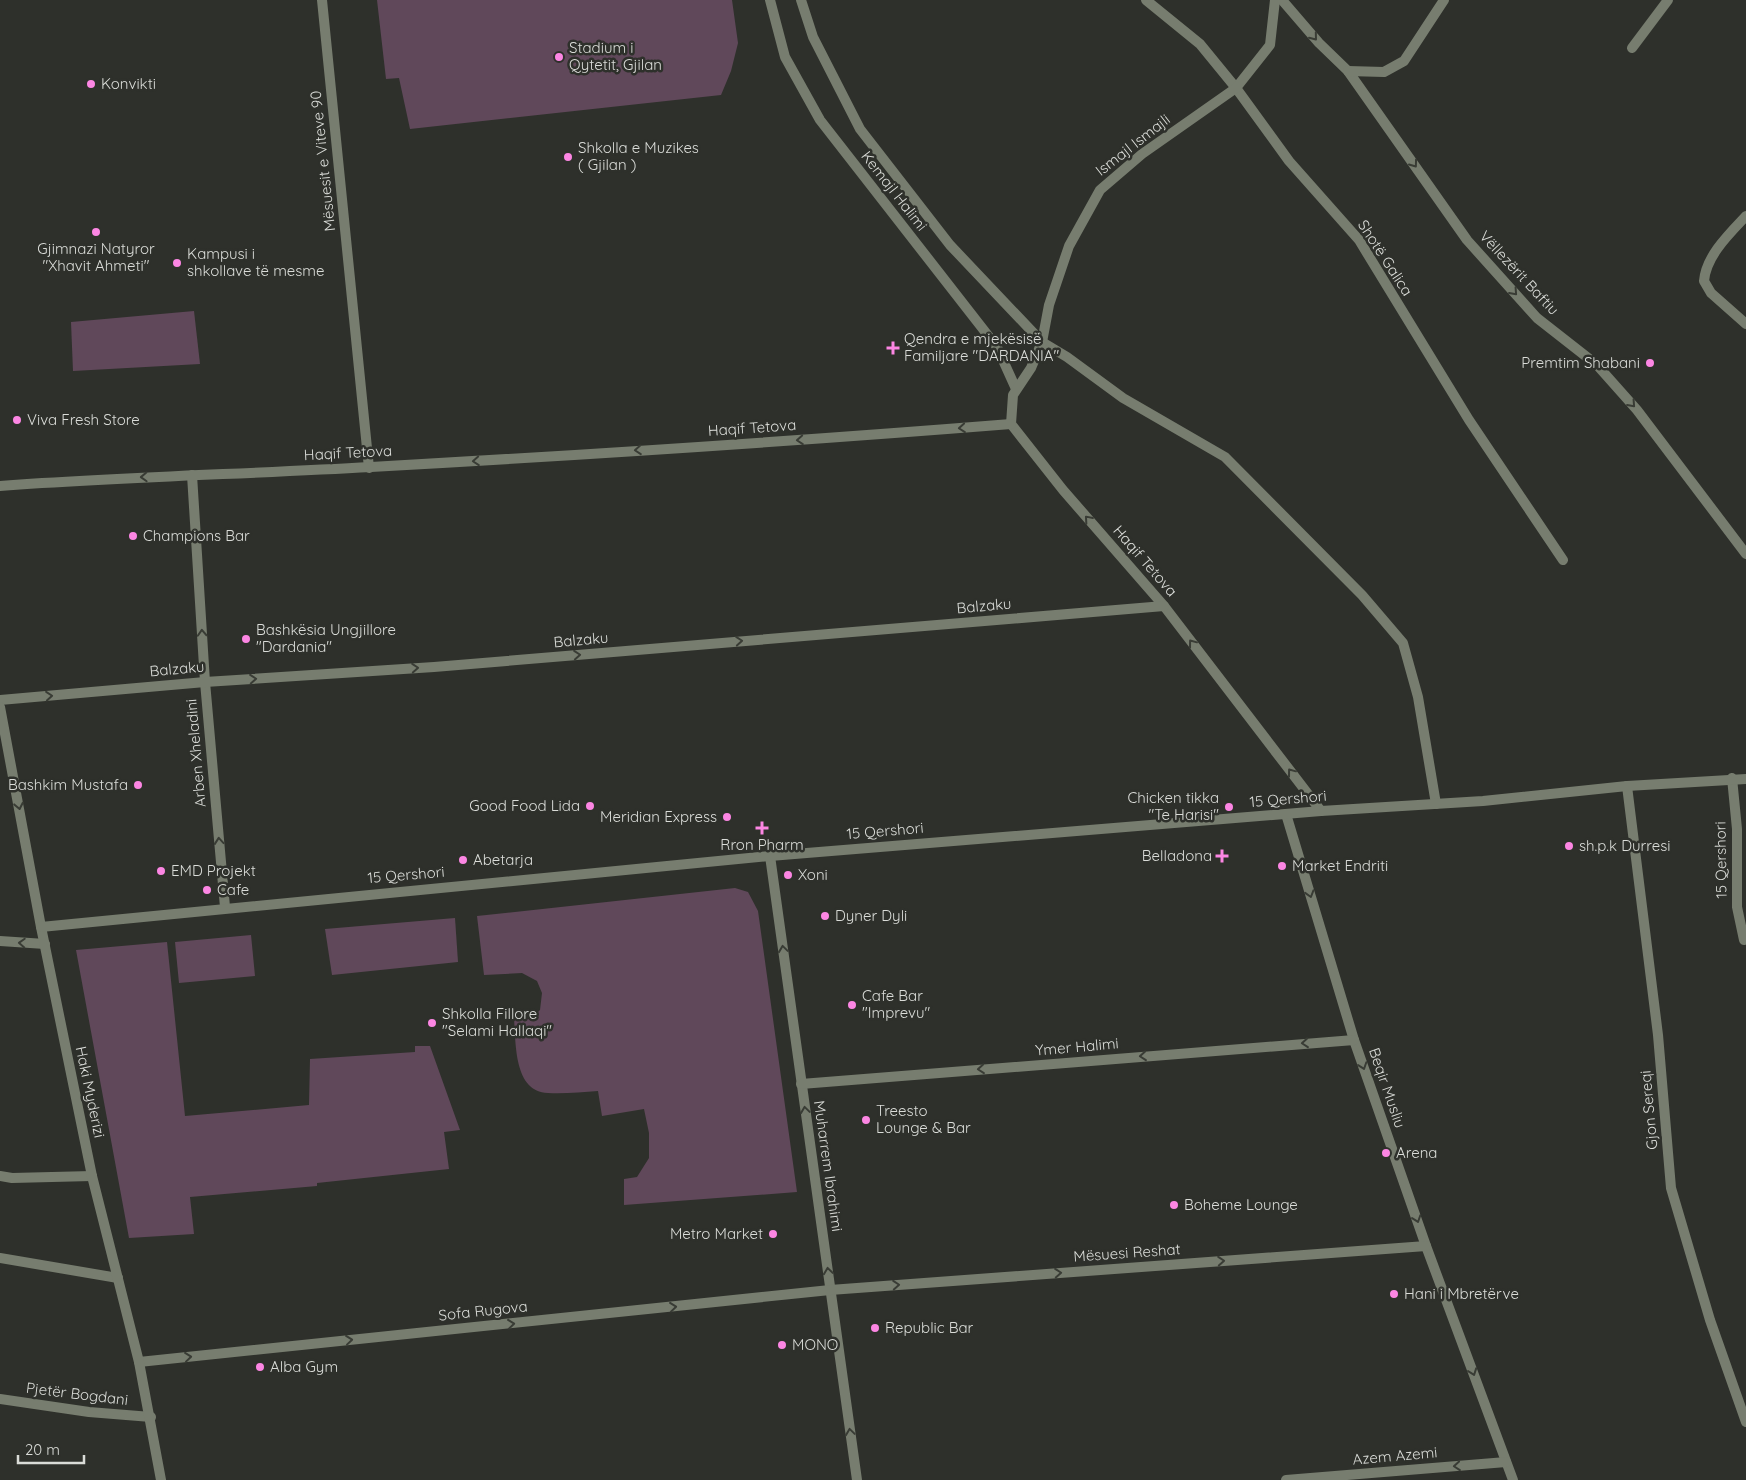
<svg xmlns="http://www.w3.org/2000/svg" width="1746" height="1480" viewBox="0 0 1746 1480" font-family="Quicksand,sans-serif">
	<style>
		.green { fill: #60485a }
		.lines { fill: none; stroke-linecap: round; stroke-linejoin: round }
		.minor { stroke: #777d6f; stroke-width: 10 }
		.tertiary { stroke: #777d6f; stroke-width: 10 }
		.oneway { stroke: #393c35 }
		.poi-dot { fill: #fc86e3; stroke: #2e302b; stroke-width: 2 }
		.labels { text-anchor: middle; stroke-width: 5; stroke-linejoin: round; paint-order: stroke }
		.poi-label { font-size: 15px; fill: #dadcd8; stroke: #2e302b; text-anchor: start }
		.street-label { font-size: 15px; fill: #dadcd8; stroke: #2e302b }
	</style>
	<rect width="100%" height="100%" fill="#2e302b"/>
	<g class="green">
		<path d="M 377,0 L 732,0 L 738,43 L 731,71 L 721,95 L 410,129 L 399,78 L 386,79 Z"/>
		<path d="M 194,311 L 200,364 L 73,371 L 71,322 Z"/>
		<path d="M 735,888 L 748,892 L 758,911 L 797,1192 L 624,1205 L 624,1179 L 637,1177 L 649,1158 L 649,1133 L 644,1109 L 602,1116 L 598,1091 C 582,1092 564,1094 548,1093 C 514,1092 516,1044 514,1019 L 531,1019 L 540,1010 L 542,993 L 537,981 L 522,973 L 484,975 L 477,916 Z"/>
		<path d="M 455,918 L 458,962 L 332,975 L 325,929 Z"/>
		<path d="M 251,935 L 255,976 L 179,983 L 175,942 Z"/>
		<path d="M 167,942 L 185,1116 L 309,1105 L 310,1059 L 415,1052 L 415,1046 L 430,1046 L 460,1130 L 444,1132 L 449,1169 L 317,1183 L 317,1186 L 190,1197 L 194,1234 L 129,1238 L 76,950 Z"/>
	</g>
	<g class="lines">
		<g class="minor">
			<path d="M 322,0 L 369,468"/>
			<path d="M 770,0 L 785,57 L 820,120 L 997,347 L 1016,389"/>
			<path d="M 801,0 L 813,37 L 860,129 L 950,245 L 1042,342 L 1067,357 L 1123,398 L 1225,457 L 1362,595 L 1403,643 L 1418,697 L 1436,804"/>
			<path d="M 1146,0 L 1200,44 L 1236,88 L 1289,161 L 1359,240 L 1469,420 L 1563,560"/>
			<path d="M 1282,0 L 1319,43 L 1348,71 L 1467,240 L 1537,318 L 1597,365 L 1637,410 L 1746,554"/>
			<path d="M 1632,48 L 1668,0"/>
			<path d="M 1348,71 L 1384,72 L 1404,61 L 1444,0"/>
			<path d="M 1746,216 C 1729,234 1706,256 1704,281 L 1711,293 L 1746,324"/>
			<path d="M 1011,424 L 1013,395 L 1031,368 L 1042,342 L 1049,305 L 1069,246 L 1100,190 L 1142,154 L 1236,88 L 1270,45 L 1275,0"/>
			<path d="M 1011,424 L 1063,490 L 1164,606 L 1321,811"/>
			<path d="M 192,475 L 205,682 L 225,907"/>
			<path d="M 0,486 C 124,477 247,474 371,467 C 584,455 798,441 1011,424"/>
			<path d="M 0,700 L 205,682 L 434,667 L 1164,606"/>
			<path d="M 1732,778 L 1737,829 L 1737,907 L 1744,940"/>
			<path d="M 1627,786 L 1658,1035 L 1671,1188 L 1710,1320 L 1746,1422"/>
			<path d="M 1286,814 L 1354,1040 L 1426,1246 L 1513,1480"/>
			<path d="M 770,856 L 857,1480"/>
			<path d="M 0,941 L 45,944"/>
			<path d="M 801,1084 L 1354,1040"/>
			<path d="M 0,1176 L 12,1178 L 92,1176"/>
			<path d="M 0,1258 L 118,1278"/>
			<path d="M 139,1362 L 830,1290 L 1426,1246"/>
			<path d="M 0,1399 L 89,1412 L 151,1417"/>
			<path d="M 1286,1480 L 1506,1462"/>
		</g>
		<g class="tertiary">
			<path d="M 0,707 L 41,927 L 92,1176 L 139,1362 L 161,1480"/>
			<path d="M 41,927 L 770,856 L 1321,811 L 1483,801 L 1627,786 L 1746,779"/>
		</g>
	</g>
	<defs><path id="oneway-chevron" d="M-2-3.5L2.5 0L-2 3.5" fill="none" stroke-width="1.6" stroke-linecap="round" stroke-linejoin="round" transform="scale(1.25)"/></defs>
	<g class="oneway">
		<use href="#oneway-chevron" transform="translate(1314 37) rotate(51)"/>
		<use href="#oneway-chevron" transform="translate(1414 164) rotate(54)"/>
		<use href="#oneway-chevron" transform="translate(1514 292) rotate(48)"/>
		<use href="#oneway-chevron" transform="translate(1632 404) rotate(48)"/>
		<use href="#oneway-chevron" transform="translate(962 428) rotate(175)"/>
		<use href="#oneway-chevron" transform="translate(800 440) rotate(176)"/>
		<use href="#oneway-chevron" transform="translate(638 450) rotate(176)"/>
		<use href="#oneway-chevron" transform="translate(476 461) rotate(176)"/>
		<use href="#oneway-chevron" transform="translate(144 477) rotate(178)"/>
		<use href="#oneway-chevron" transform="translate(1088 519) rotate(-131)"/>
		<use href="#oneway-chevron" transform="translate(202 633) rotate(-93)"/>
		<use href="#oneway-chevron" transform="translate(739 641) rotate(-5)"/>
		<use href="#oneway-chevron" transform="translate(1192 643) rotate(-127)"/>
		<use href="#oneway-chevron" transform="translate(577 655) rotate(-5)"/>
		<use href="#oneway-chevron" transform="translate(415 668) rotate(-4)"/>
		<use href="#oneway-chevron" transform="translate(253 679) rotate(-4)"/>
		<use href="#oneway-chevron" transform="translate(49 696) rotate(-5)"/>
		<use href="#oneway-chevron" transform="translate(1291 772) rotate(-127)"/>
		<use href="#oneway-chevron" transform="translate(19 806) rotate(79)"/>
		<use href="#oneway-chevron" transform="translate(219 841) rotate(-95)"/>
		<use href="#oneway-chevron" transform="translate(1310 894) rotate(73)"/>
		<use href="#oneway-chevron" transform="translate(22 943) rotate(-177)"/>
		<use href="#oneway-chevron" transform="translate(783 949) rotate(-98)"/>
		<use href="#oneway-chevron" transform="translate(1305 1043) rotate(175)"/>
		<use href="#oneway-chevron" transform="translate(1143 1056) rotate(175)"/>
		<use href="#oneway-chevron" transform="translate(1363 1066) rotate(71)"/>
		<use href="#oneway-chevron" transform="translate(981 1069) rotate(175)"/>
		<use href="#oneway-chevron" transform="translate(805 1110) rotate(-98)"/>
		<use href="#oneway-chevron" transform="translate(1417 1219) rotate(71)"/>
		<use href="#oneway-chevron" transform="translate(1221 1261) rotate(-4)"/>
		<use href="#oneway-chevron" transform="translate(828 1271) rotate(-98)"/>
		<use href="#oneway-chevron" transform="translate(1058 1273) rotate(-4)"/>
		<use href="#oneway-chevron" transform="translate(896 1285) rotate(-4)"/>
		<use href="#oneway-chevron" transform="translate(673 1307) rotate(-6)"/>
		<use href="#oneway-chevron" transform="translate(511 1324) rotate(-6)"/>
		<use href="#oneway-chevron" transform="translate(349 1340) rotate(-6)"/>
		<use href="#oneway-chevron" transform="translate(188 1357) rotate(-6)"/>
		<use href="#oneway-chevron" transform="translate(1473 1372) rotate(70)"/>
		<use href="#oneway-chevron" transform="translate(850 1432) rotate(-98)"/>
		<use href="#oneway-chevron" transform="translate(1457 1466) rotate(175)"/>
	</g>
	<g class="poi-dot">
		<circle cx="559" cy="57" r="5"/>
		<circle cx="91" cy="84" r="5"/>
		<circle cx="568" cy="157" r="5"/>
		<circle cx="96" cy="232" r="5"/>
		<circle cx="177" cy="263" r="5"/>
		<path d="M890.5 340.5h5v5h5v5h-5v5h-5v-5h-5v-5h5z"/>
		<circle cx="1650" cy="363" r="5"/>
		<circle cx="17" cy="420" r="5"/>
		<circle cx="133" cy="536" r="5"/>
		<circle cx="246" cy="639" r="5"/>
		<circle cx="138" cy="785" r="5"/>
		<circle cx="590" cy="806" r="5"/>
		<circle cx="1229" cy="807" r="5"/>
		<circle cx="727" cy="817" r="5"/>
		<path d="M759.5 820.5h5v5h5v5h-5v5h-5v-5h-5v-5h5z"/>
		<circle cx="1569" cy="846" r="5"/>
		<path d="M1219.5 848.5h5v5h5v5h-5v5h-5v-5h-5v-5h5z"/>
		<circle cx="463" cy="860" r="5"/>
		<circle cx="1282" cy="866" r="5"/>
		<circle cx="161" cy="871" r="5"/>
		<circle cx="788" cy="875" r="5"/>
		<circle cx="207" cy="890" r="5"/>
		<circle cx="825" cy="916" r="5"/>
		<circle cx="852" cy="1005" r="5"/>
		<circle cx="432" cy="1023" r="5"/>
		<circle cx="866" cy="1120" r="5"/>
		<circle cx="1386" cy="1153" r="5"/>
		<circle cx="1174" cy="1205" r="5"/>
		<circle cx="773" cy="1234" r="5"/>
		<circle cx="1394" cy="1294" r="5"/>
		<circle cx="875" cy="1328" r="5"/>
		<circle cx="782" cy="1345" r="5"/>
		<circle cx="260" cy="1367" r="5"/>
	</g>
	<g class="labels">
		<g class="poi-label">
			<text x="569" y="53">Stadium i<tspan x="569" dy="17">Qytetit, Gjilan</tspan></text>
			<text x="101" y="89">Konvikti</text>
			<text x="578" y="153">Shkolla e Muzikes<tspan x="578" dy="17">( Gjilan )</tspan></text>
			<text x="96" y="254" text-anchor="middle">Gjimnazi Natyror<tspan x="96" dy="17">"Xhavit Ahmeti"</tspan></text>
			<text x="187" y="259">Kampusi i<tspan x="187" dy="17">shkollave të mesme</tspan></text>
			<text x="904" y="344">Qendra e mjekësisë<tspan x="904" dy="17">Familjare "DARDANIA"</tspan></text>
			<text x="1640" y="368" text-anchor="end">Premtim Shabani</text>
			<text x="27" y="425">Viva Fresh Store</text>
			<text x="143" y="541">Champions Bar</text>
			<text x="256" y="635">Bashkësia Ungjillore<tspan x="256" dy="17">"Dardania"</tspan></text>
			<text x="128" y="790" text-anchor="end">Bashkim Mustafa</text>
			<text x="1219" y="803" text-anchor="end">Chicken tikka<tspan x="1219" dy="17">"Te Harisi"</tspan></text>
			<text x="580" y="811" text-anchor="end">Good Food Lida</text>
			<text x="717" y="822" text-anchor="end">Meridian Express</text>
			<text x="762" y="850" text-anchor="middle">Rron Pharm</text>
			<text x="1579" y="851">sh.p.k Durresi</text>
			<text x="1212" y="861" text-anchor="end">Belladona</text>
			<text x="473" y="865">Abetarja</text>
			<text x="1292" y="871">Market Endriti</text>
			<text x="171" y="876">EMD Projekt</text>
			<text x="798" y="880">Xoni</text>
			<text x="217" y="895">Cafe</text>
			<text x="835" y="921">Dyner Dyli</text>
			<text x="862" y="1001">Cafe Bar<tspan x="862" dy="17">"Imprevu"</tspan></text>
			<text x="442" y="1019">Shkolla Fillore<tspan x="442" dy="17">"Selami Hallaqi"</tspan></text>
			<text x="876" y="1116">Treesto<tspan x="876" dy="17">Lounge &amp; Bar</tspan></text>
			<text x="1396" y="1158">Arena</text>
			<text x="1184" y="1210">Boheme Lounge</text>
			<text x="763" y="1239" text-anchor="end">Metro Market</text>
			<text x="1404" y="1299">Hani i Mbretërve</text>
			<text x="885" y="1333">Republic Bar</text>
			<text x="792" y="1350">MONO</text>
			<text x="270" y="1372">Alba Gym</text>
		</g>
		<g class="street-label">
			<text transform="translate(1133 145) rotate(-38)" y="5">Ismajl Ismajli</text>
			<text transform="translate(323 161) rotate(-96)" y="5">Mësuesit e Viteve 90</text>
			<text transform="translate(894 191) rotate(52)" y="5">Kemajl Halimi</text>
			<text transform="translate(1385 258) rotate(57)" y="5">Shotë Galica</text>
			<text transform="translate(1519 273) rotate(47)" y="5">Vëllezërit Baftiu</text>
			<text transform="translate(752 428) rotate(-4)" y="5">Haqif Tetova</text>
			<text transform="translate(348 453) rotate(-3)" y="5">Haqif Tetova</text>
			<text transform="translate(1145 561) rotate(49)" y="5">Haqif Tetova</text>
			<text transform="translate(984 606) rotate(-5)" y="5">Balzaku</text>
			<text transform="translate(581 640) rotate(-5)" y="5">Balzaku</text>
			<text transform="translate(177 669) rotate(-5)" y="5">Balzaku</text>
			<text transform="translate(196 753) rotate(-95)" y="5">Arben Xheladini</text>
			<text transform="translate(1288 799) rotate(-5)" y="5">15 Qershori</text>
			<text transform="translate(885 831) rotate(-5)" y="5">15 Qershori</text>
			<text transform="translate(1721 860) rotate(-91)" y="5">15 Qershori</text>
			<text transform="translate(406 875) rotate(-5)" y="5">15 Qershori</text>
			<text transform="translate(1077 1047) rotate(-5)" y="5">Ymer Halimi</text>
			<text transform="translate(1387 1088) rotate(71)" y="5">Beqir Musliu</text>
			<text transform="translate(90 1092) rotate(78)" y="5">Haki Myderizi</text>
			<text transform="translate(1649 1110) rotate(-95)" y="5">Gjon Sereqi</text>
			<text transform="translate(828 1166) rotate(82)" y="5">Muharrem Ibrahimi</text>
			<text transform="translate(1127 1253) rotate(-4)" y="5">Mësuesi Reshat</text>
			<text transform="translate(483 1311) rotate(-6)" y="5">Sofa Rugova</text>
			<text transform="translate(77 1394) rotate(7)" y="5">Pjetër Bogdani</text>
			<text transform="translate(1395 1456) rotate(-5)" y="5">Azem Azemi</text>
		</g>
	</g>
	<path d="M18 1455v8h66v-8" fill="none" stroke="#dadcd8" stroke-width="2.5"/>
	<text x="25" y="1455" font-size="15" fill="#dadcd8" stroke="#2e302b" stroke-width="4" paint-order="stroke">20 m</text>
</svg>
